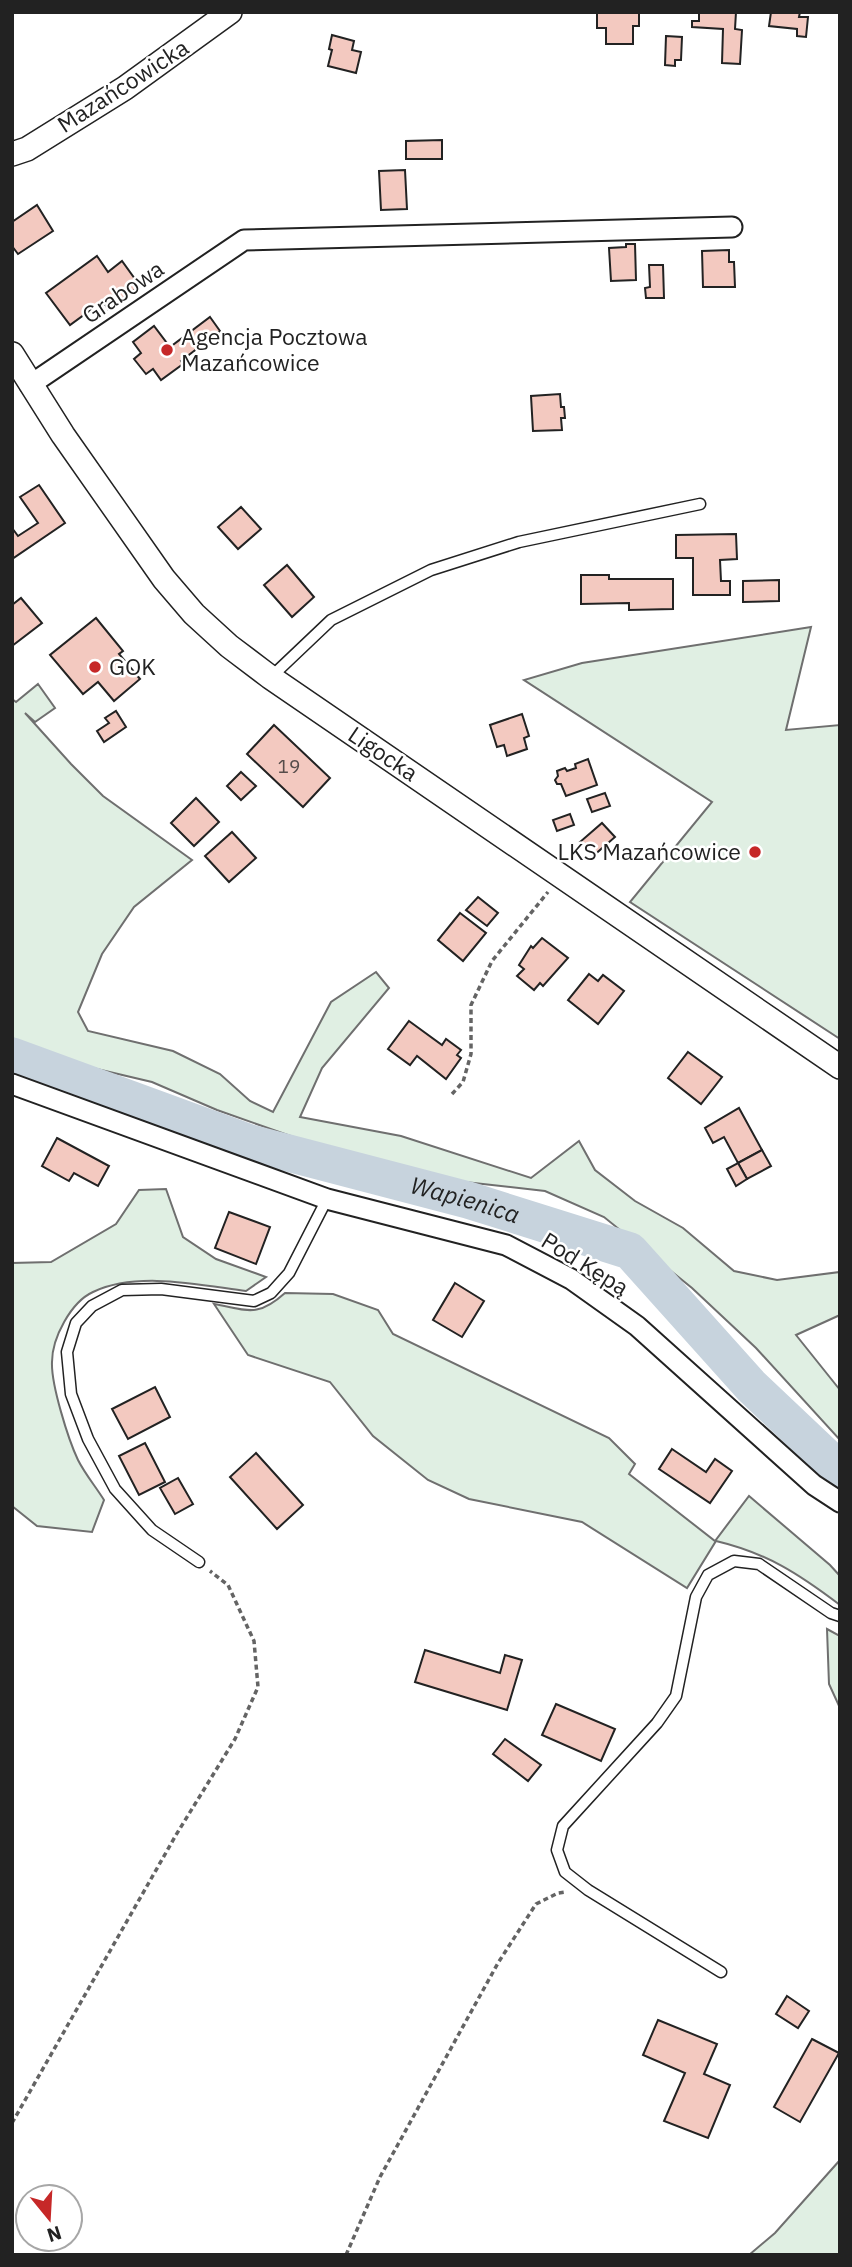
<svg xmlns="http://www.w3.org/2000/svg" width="852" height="2267" viewBox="0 0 852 2267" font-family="'IBM Plex Sans',sans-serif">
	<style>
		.green { fill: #e0efe3; stroke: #6f6f6f; stroke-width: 2 }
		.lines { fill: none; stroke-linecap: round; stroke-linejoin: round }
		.river { stroke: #c7d3dd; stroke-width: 37 }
		.building { fill: #f3c9c0; stroke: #222; stroke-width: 2 }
		.service-casing { stroke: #222; stroke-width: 13 }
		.minor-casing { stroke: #222; stroke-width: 23 }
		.tertiary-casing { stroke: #222; stroke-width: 26 }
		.path { stroke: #646464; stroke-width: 3.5; stroke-dasharray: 5 3.5; stroke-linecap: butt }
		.service { stroke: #fff; stroke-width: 10 }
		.minor { stroke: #fff; stroke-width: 19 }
		.tertiary { stroke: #fff; stroke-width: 23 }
		.poi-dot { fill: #c62828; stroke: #fff; stroke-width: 2.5 }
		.labels { text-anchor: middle; stroke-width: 5; stroke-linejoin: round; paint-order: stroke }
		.number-label { font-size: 19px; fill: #564c4a }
		.street-label { font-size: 23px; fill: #222; stroke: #fff }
		.poi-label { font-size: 23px; fill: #222; stroke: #fff; text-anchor: start }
		.water-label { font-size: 24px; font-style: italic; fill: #222; stroke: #fff }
	</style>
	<rect width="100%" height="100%" fill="#fff"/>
	<g class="green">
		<path d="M 811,627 L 786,730 L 840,725 L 840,1039 L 630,902 L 712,802 L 524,680 L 582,663 Z"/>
		<path d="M 38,684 L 55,708 L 35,722 L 25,713 L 71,764 L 103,796 L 192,860 L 134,907 L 102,954 L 78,1012 L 88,1031 L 173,1051 L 220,1074 L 250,1101 L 273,1112 L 331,1002 L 376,972 L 389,988 L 322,1068 L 300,1117 L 401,1136 L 531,1178 L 579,1141 L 595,1170 L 635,1201 L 683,1228 L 734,1271 L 777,1280 L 840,1272 L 840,1315 L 796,1335 L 840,1390 L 840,1440 L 756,1348 L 692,1288 L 604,1217 L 545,1191 L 465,1182 L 299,1139 L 217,1110 L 152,1082 L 63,1061 L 12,1038 L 12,699 L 16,702 Z"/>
		<path d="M 166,1189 L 183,1237 L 216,1259 L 266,1277 L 246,1291 C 200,1285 137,1271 93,1292 C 71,1302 52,1338 52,1362 C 51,1384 68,1439 78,1460 C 85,1474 96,1487 104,1500 L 92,1532 L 37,1526 L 12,1506 L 12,1263 L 51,1262 L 116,1224 L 139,1190 Z"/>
		<path d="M 285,1293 L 333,1294 L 378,1310 L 393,1334 L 609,1438 L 635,1464 L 629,1474 L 715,1541 L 749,1496 L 830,1565 L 840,1576 L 840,1605 C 799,1574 767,1553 716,1541 L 687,1588 L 582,1522 L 469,1499 L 428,1480 L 373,1436 L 330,1382 L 248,1355 L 214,1304 C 248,1310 257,1318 285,1293 Z"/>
		<path d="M 827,1629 L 840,1636 L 840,1708 L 829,1684 Z"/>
		<path d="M 840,2160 L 840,2255 L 749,2255 L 775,2233 Z"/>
	</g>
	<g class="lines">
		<path class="river" id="s1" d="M 12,1056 L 250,1143 L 468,1200 L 630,1251 L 751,1386 L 840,1470"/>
	</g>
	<g class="building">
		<path d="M 597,12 L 639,12 L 639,26 L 633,26 L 633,44 L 606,44 L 606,28 L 597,28 Z"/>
		<path d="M 699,12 L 736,12 L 735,29 L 742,30 L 740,64 L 722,63 L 723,29 L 692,27 L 692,21 L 699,21 Z"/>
		<path d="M 771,12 L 800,12 L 799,17 L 808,17 L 806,37 L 797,36 L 797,29 L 769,26 Z"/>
		<path d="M 332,35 L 354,41 L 352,50 L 361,52 L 356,73 L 328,66 L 332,50 L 329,49 Z"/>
		<path d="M 666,36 L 682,37 L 681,60 L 675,60 L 675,66 L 665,65 Z"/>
		<path d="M 442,140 L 442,159 L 406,159 L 406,141 Z"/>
		<path d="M 405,170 L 407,209 L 381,210 L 379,171 Z"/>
		<path d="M 37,205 L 53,231 L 18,254 L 12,246 L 12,222 Z"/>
		<path d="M 626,244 L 635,244 L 636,280 L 611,281 L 609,248 L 626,247 Z"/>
		<path d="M 729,250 L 729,262 L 734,262 L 735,287 L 703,287 L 702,251 Z"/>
		<path d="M 97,256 L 108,272 L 122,261 L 140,286 L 108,309 L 103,301 L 70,325 L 46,293 Z"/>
		<path d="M 649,265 L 663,265 L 664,298 L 646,298 L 645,288 L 650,287 Z"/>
		<path d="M 210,317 L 220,331 L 181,361 L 183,364 L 161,380 L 153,369 L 146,374 L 134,359 L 141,353 L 133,342 L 154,326 L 170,347 Z"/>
		<path d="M 560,394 L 561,407 L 564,407 L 565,418 L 561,418 L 562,430 L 533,431 L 531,396 Z"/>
		<path d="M 39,485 L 65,523 L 12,559 L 12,528 L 18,536 L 38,523 L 20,497 Z"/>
		<path d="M 241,507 L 261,529 L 238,549 L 218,527 Z"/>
		<path d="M 736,534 L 737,559 L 720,560 L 721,581 L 730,581 L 730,595 L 693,595 L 693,558 L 676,558 L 676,535 Z"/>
		<path d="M 287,565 L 314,597 L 292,617 L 264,585 Z"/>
		<path d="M 581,575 L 609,575 L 609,579 L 673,579 L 673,609 L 629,610 L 629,603 L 581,604 Z"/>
		<path d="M 779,580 L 779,601 L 743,602 L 743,581 Z"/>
		<path d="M 21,598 L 42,623 L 12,646 L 12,605 Z"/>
		<path d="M 96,618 L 123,651 L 119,654 L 140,679 L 114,701 L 98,682 L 83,694 L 50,655 Z"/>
		<path d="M 116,711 L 126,727 L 104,742 L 97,731 L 109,723 L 105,718 Z"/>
		<path d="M 522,714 L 529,736 L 524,738 L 527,749 L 507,756 L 504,745 L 497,747 L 490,725 Z"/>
		<path d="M 274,725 L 330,778 L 303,807 L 247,754 Z"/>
		<path d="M 588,759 L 597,785 L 566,796 L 561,784 L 557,784 L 555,780 L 558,776 L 557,771 L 565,768 L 567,771 L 576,768 L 575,764 Z"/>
		<path d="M 241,772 L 256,786 L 241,800 L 227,786 Z"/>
		<path d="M 605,793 L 610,806 L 592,812 L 587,799 Z"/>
		<path d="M 196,798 L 219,822 L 194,846 L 171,823 Z"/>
		<path d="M 570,814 L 574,825 L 557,831 L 553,820 Z"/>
		<path d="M 602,823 L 615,837 L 593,856 L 580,842 Z"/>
		<path d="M 232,832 L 256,858 L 229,882 L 205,856 Z"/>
		<path d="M 478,897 L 498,913 L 487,926 L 466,910 Z"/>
		<path d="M 460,913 L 486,933 L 463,961 L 438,940 Z"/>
		<path d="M 542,938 L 568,958 L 543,986 L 540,983 L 534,990 L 517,976 L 524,969 L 519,965 L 531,946 L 533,948 Z"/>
		<path d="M 589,974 L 598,981 L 603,975 L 624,991 L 598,1024 L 568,1000 Z"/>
		<path d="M 409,1021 L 442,1045 L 446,1039 L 461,1050 L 457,1055 L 461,1058 L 446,1079 L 417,1056 L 410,1065 L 388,1049 Z"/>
		<path d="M 688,1052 L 722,1077 L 701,1104 L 668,1078 Z"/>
		<path d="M 739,1108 L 762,1150 L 738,1163 L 724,1137 L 713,1143 L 705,1128 Z"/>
		<path d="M 57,1138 L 109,1166 L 98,1186 L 74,1173 L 69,1181 L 42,1166 Z"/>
		<path d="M 762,1150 L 771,1166 L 747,1179 L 738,1163 Z"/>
		<path d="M 738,1163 L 747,1179 L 736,1186 L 727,1169 Z"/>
		<path d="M 229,1212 L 270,1227 L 256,1264 L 215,1248 Z"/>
		<path d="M 455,1283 L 484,1301 L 462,1337 L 433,1320 Z"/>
		<path d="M 155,1387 L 170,1417 L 128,1439 L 112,1409 Z"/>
		<path d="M 145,1443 L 165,1482 L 139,1495 L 119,1456 Z"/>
		<path d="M 672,1449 L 706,1472 L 715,1459 L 732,1471 L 710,1503 L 659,1469 Z"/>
		<path d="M 256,1453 L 303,1505 L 277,1529 L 230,1477 Z"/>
		<path d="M 178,1478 L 193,1504 L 175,1514 L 160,1488 Z"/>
		<path d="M 425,1650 L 500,1673 L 505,1655 L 522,1660 L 507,1710 L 415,1682 Z"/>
		<path d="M 556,1704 L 615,1729 L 601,1761 L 542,1735 Z"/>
		<path d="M 505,1739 L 541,1765 L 528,1781 L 493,1754 Z"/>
		<path d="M 787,1996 L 809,2011 L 798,2028 L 776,2014 Z"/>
		<path d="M 658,2020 L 717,2044 L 704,2074 L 730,2085 L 708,2138 L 664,2121 L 685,2073 L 643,2055 Z"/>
		<path d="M 812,2039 L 839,2053 L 800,2122 L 774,2107 Z"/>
	</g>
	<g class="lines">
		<g class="service-casing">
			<g id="service">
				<path d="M 271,677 L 331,620 L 431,570 L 519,542 L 700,504"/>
				<path d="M 199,1562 L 152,1530 L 115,1489 L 88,1439 L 71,1394 L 67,1352 L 76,1323 L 92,1306 L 122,1290 L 161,1289 L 254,1301 L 271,1293 L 289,1273 L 327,1199"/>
				<path d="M 721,1972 L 588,1890 L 565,1872 L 557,1850 L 563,1826 L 657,1723 L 676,1696 L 696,1597 L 708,1575 L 734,1561 L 759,1564 L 831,1613 L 840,1616"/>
			</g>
		</g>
		<g class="minor-casing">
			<g id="minor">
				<path d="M 30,385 L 244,240 L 732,227"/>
				<path d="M 12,1084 L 327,1199 L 506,1245 L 571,1279 L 637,1326 L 814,1485 L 840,1502"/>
			</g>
		</g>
		<g class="tertiary-casing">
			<g id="tertiary">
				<path d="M 12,154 L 27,149 L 125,88 L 230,12"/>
				<path d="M 12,354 L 63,435 L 164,579 L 194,614 L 229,646 L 270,677 L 840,1067"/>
			</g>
		</g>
		<g class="path">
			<path d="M 452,1094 L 463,1082 L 471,1054 L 471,1005 L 492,961 L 548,892"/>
			<path d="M 12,2123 L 176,1835 L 235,1739 L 258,1687 L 254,1641 L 228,1585 L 210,1571"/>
			<path d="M 346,2255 L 380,2177 L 498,1963 L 536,1904 L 558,1893 L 565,1892"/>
		</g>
		<use href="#service" class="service"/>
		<use href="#minor" class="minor"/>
		<use href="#tertiary" class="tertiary"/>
	</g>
	<g class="poi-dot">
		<circle cx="167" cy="350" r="7"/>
		<circle cx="95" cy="667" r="7"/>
		<circle cx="755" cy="852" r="7"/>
	</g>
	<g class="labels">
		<g class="number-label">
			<text x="289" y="773">19</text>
		</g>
		<g class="street-label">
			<text transform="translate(123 86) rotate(-33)" y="8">Mazańcowicka</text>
			<text transform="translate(123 292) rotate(-34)" y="8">Grabowa</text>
			<text transform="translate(383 754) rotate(34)" y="8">Ligocka</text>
			<text transform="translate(585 1264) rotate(32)" y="8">Pod Kępą</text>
		</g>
		<g class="poi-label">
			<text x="181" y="345">Agencja Pocztowa<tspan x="181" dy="26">Mazańcowice</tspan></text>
			<text x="109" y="675">GOK</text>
			<text x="741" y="860" text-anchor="end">LKS Mazańcowice</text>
		</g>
		<g class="water-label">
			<text dy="8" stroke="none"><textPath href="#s1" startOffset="476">Wapienica</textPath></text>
		</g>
	</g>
	<rect width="852" height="2267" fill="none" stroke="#222222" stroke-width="28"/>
	<g transform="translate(49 2218) rotate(162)"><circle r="33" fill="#ffffff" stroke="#a7a7a7" stroke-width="2"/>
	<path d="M0-5L12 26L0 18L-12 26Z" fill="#c62828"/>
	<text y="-10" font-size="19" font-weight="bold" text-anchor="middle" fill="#222222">N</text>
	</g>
</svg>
